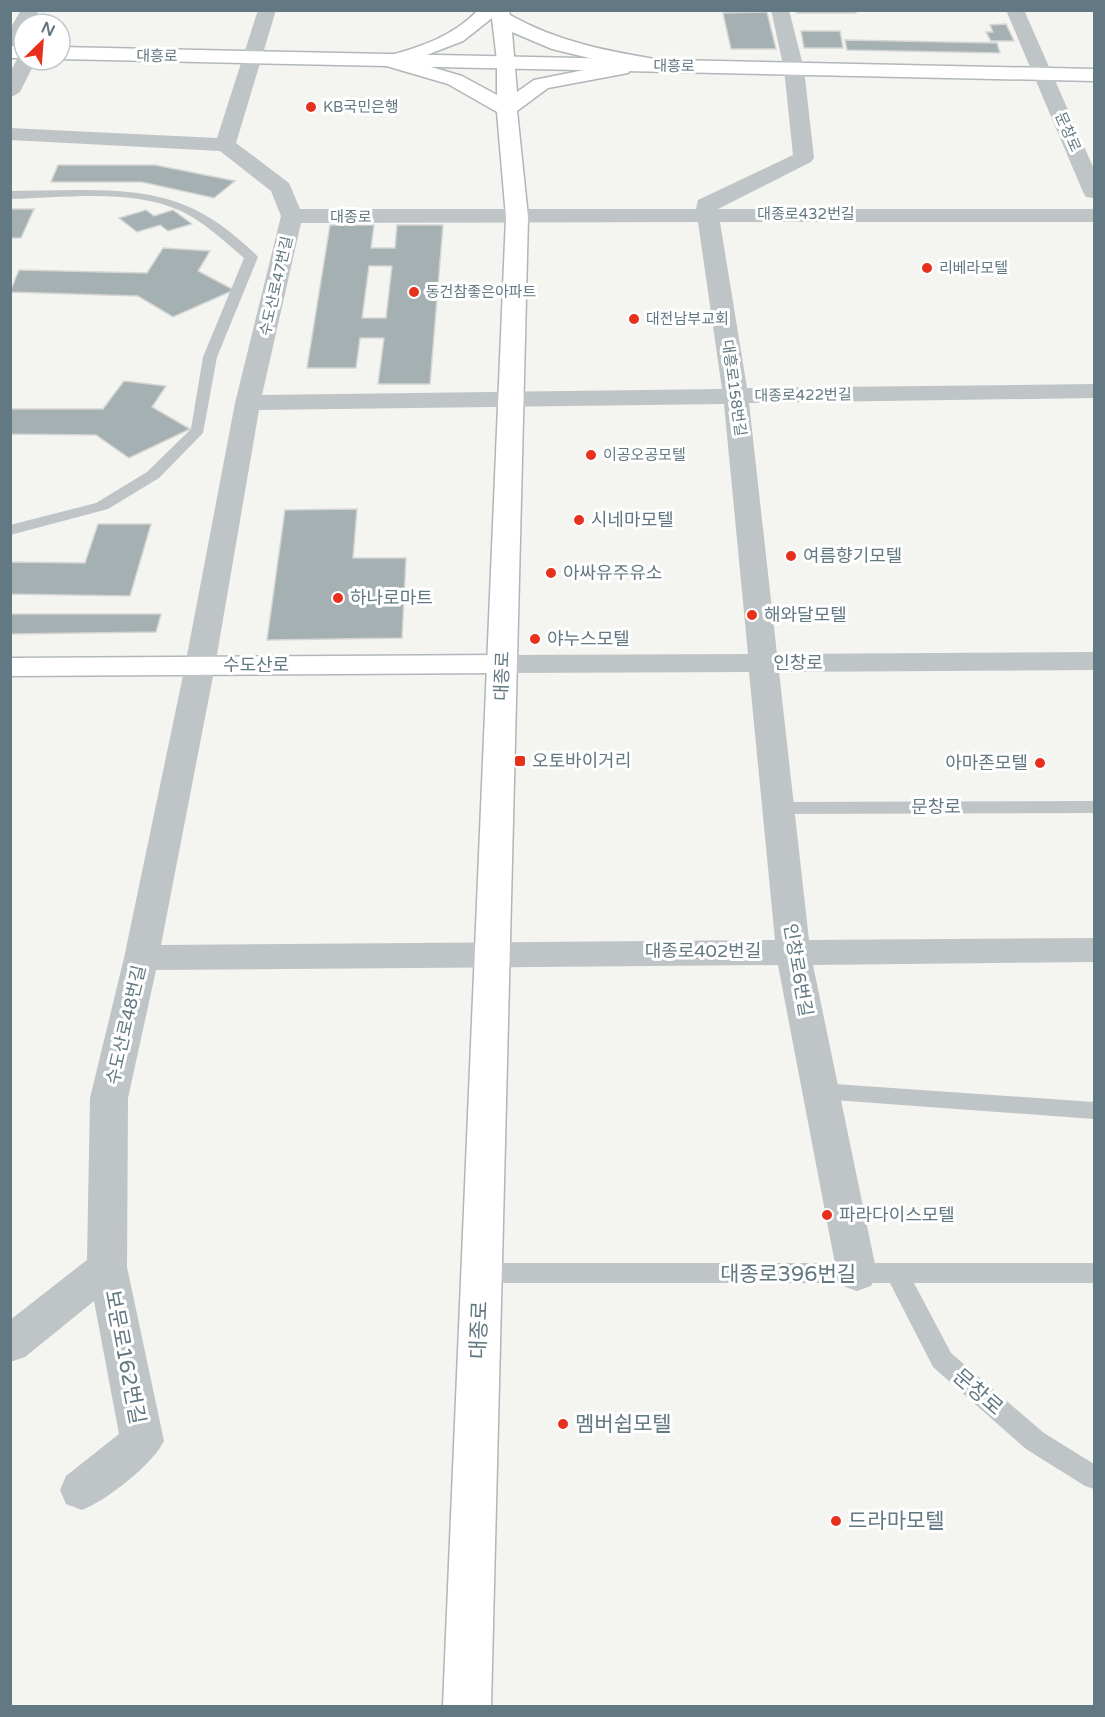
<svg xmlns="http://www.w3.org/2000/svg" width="1105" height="1717" viewBox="0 0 1105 1717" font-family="'Varela Round','Noto Sans KR',sans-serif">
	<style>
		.building { fill: #a5b0b3; stroke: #d5d5d3; stroke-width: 1.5; fill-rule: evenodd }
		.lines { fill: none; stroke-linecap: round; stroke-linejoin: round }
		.secondary-casing { stroke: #b1b8bb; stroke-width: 3 }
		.primary-casing { stroke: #b0b6b9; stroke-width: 3 }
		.lane { fill: #bfc4c6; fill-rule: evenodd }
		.street { fill: #bfc4c6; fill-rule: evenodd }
		.secondary { fill: #fff; fill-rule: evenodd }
		.primary { fill: #fff; fill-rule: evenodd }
		.poi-dot { fill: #e7311d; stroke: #fff; stroke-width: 2 }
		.labels { text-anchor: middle; stroke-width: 6; stroke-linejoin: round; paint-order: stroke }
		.far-street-label { font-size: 15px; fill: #627882; stroke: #fff }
		.far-poi-label { font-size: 15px; fill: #627882; stroke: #fff; text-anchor: start }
		.poi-label { font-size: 18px; fill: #627882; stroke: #fff; text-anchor: start }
		.street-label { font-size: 18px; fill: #627882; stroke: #fff }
		.near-street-label { font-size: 21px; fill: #627882; stroke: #fff }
		.near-poi-label { font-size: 21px; fill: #627882; stroke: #fff; text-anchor: start }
	</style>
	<rect width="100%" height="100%" fill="#f4f4f0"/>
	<g class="building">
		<path d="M 797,10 L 855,10 L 856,13 L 797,13 Z"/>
		<path d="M 767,12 L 776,49 L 731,49 L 723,13 Z"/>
		<path d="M 1006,24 L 1014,41 L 991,41 L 986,32 L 993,32 L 990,25 Z"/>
		<path d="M 801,31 L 840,31 L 843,48 L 804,48 Z"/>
		<path d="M 845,40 L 997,43 L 1000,53 L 847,50 Z"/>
		<path d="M 58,165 L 155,165 L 235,181 L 214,198 L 142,182 L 51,182 Z"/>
		<path d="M 10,209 L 34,209 L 21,238 L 10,238 Z"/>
		<path d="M 146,210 L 154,216 L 173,210 L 192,224 L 168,231 L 160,225 L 137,232 L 119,218 Z"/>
		<path d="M 330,225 L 374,225 L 371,248 L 395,248 L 397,225 L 443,225 L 430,384 L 378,384 L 384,338 L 360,338 L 356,368 L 307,368 ZM 369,266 L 392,266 L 386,318 L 362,318 Z"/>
		<path d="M 163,248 L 210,251 L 198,271 L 234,290 L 173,317 L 138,296 L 10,292 L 19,270 L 147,273 Z"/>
		<path d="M 124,381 L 166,386 L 152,407 L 190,429 L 129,458 L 96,435 L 10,434 L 10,409 L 103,409 Z"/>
		<path d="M 357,509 L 353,558 L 406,558 L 402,638 L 267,640 L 285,510 Z"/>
		<path d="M 98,524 L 151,524 L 130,596 L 10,594 L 10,562 L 85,563 Z"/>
		<path d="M 10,614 L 161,614 L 156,632 L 10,634 Z"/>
	</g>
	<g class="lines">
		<g class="secondary-casing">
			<g id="secondary">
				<rect x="10" y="46" width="14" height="12"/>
				<path d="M 60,47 L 1094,69 L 1094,81 L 60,59 Z"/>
				<path d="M 502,655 L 512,658 L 517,664 L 512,670 L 502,673 L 10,676 L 10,658 Z"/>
			</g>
		</g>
		<g class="primary-casing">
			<path id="primary" d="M 478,10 L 509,10 L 510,15 C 558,42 607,51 660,60 L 670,66 L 660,72 L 629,67 L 631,69 L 628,73 L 548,88 L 517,111 L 528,217 L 491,1706 L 443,1706 L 506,217 L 497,112 L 448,84 L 383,65 L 380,61 L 383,57 C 418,48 453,37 478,10 ZM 492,18 L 497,61 L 497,95 L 462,76 L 411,61 L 463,41 ZM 512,32 L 552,49 L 614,64 L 534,80 L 517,92 Z"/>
		</g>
		<g class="lane">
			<path d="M 75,190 C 135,190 181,193 230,232 C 239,240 250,248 258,257 L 217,357 L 203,433 L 159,478 L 108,509 L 10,535 L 10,525 L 96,503 L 147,472 L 191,429 L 203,357 L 244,258 C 224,241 204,222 181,211 C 130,188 64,198 10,199 L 10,191 Z"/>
			<path d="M 1094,801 L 1094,813 L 778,814 L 771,812 L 769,808 L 771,804 L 778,802 Z"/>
			<path d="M 820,1083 L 1094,1102 L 1094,1119 L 820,1099 L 812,1097 L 809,1091 L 812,1085 Z"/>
			<path d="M 481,1263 L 1094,1263 L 1094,1283 L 914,1283 L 951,1353 L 1044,1433 L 1094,1464 L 1094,1489 L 1085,1486 L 1026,1449 L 933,1367 L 890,1283 L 481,1283 L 473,1280 L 469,1273 L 473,1266 Z"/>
		</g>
		<g class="street">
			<path d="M 21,10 L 39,10 L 32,24 L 24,24 L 24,39 L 17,51 L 10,53 L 10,29 Z"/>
			<path d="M 258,10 L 276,10 L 236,143 L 289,183 L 300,209 L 696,209 L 698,200 L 793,155 L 784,69 L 771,10 L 789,10 L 804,69 L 814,158 L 811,162 L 718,209 L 1094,209 L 1094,222 L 720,222 L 747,388 L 1094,384 L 1094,398 L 749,403 L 777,654 L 1094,652 L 1094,670 L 779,672 L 809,940 L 1094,938 L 1094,962 L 813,965 L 877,1274 L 871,1286 L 857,1291 L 843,1286 L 837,1274 L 778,965 L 156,970 L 128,1098 L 127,1267 L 164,1441 C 152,1465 107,1500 82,1510 L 66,1504 L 60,1490 L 66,1476 L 119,1434 L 94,1301 L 25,1357 L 10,1362 L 10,1320 L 87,1260 L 90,1098 L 124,958 L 185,666 L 235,403 L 281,216 L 271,191 L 220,151 L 10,140 L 10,128 L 217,138 ZM 698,222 L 722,389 L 262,395 L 301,223 ZM 724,404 L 748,654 L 502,655 L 492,658 L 487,664 L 492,670 L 502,673 L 749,672 L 775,940 L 161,945 L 215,666 L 259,410 Z"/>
			<path d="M 1006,10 L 1024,10 L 1094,169 L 1094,198 L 1086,197 L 1083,192 Z"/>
			<path d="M 24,55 L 24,60 L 36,60 L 20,92 L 10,98 L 10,72 L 19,56 Z"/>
		</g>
		<use href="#secondary" class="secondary"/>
		<use href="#primary" class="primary"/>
	</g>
	<g class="poi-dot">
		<circle cx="311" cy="107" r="6"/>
		<circle cx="927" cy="268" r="6"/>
		<circle cx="414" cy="292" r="6"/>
		<circle cx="634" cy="319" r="6"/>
		<circle cx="591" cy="455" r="6"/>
		<circle cx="579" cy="520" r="6"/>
		<circle cx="791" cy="556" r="6"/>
		<circle cx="551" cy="573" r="6"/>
		<circle cx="338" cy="598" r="6"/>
		<circle cx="752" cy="615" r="6"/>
		<circle cx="535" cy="639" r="6"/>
		<rect x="514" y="755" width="12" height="12" rx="3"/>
		<circle cx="1040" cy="763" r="6"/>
		<circle cx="827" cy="1215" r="6"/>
		<circle cx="563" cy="1424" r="6"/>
		<circle cx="836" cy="1521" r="6"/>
	</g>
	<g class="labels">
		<g class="far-street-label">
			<text transform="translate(157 56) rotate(1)" y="5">대흥로</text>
			<text transform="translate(674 66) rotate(1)" y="5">대흥로</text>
			<text transform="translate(1068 132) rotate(66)" y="5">문창로</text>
			<text x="806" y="219">대종로432번길</text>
			<text x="351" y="222">대종로</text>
			<text transform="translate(276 286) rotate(-77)" y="5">수도산로47번길</text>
			<text transform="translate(734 388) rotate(82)" y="5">대흥로158번길</text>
			<text transform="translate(803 395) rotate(-1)" y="5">대종로422번길</text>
		</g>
		<g class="far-poi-label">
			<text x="323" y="112">KB국민은행</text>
			<text x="939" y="273">리베라모텔</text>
			<text x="426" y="297">동건참좋은아파트</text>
			<text x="646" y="324">대전남부교회</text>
			<text x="603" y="460">이공오공모텔</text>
		</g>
		<g class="poi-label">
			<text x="591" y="526">시네마모텔</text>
			<text x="803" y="562">여름향기모텔</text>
			<text x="563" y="579">아싸유주유소</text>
			<text x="350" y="604">하나로마트</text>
			<text x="764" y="621">해와달모텔</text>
			<text x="547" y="645">야누스모텔</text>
			<text x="532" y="767">오토바이거리</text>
			<text x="1028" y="769" text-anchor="end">아마존모텔</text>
			<text x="839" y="1221">파라다이스모텔</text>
		</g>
		<g class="street-label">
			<text x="798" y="669">인창로</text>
			<text x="256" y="671">수도산로</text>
			<text transform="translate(502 676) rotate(-88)" y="6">대종로</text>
			<text x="936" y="813">문창로</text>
			<text x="703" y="957">대종로402번길</text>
			<text transform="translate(798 970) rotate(80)" y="6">인창로6번길</text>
			<text transform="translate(126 1025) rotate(-77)" y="6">수도산로48번길</text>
		</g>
		<g class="near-street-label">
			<text x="788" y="1281">대종로396번길</text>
			<text transform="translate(479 1330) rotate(-88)" y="7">대종로</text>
			<text transform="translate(125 1357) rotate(79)" y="7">보문로162번길</text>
			<text transform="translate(978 1392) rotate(41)" y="7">문창로</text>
		</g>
		<g class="near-poi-label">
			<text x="575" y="1431">멤버쉽모텔</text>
			<text x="848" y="1528">드라마모텔</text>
		</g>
	</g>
	<rect width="1105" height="1717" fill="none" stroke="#627882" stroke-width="24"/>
	<g transform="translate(42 42) rotate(25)"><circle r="28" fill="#ffffff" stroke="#c0c9cd" stroke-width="1.5"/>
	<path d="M0-4.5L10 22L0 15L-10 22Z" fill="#e7311d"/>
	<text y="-9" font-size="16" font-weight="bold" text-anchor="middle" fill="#627882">N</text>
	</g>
</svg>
